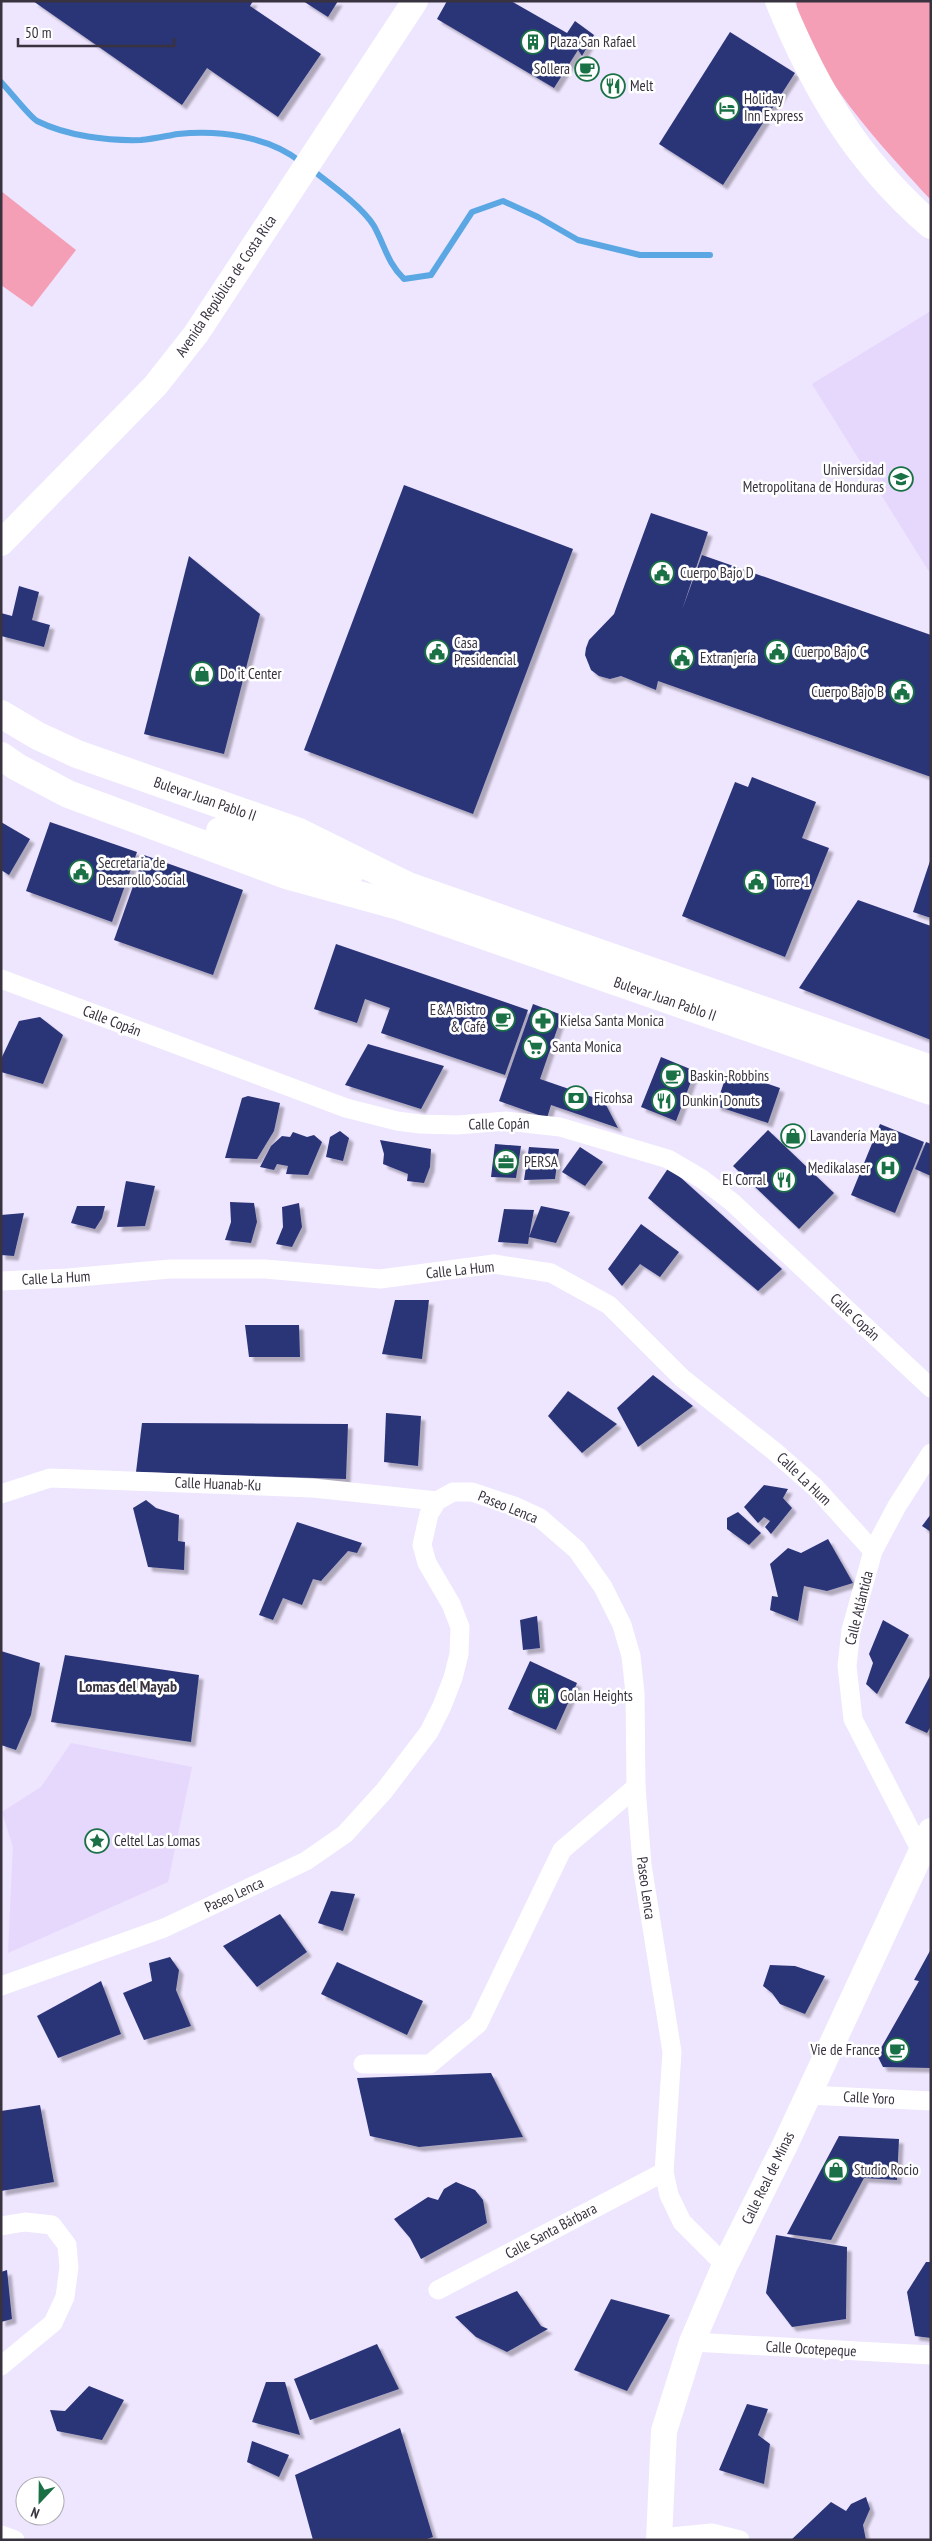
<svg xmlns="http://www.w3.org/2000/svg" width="932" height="2541" viewBox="0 0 932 2541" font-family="'PT Sans Narrow',sans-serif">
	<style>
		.built { fill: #e6d7fd }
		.green { fill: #f59fb7 }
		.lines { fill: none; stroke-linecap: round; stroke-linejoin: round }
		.stream { stroke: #5ba7e3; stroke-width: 6 }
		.building { fill: #2b3478; filter: url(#shadow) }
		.street { stroke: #fff; stroke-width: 19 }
		.secondary { stroke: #fff; stroke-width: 26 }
		.primary { stroke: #fff; stroke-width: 28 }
		.labels { text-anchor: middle; stroke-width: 5; stroke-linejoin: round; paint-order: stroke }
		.poi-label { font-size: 15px; fill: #38333f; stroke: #fff; text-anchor: start }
		.street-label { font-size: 15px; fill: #38333f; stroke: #fff }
		.neighbourhood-label { font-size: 16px; font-weight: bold; fill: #38333f; stroke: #fff }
	</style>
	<defs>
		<filter id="shadow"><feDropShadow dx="4.5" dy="4.5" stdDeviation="1" flood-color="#0004"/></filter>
	</defs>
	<rect width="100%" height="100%" fill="#eee5fe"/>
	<g class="built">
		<path d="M 931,311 L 931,573 L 930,573 L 812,384 Z"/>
		<path d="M 71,1743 L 192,1767 L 168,1882 L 8,1953 L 13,1847 L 2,1812 L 41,1787 Z"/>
	</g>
	<g class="green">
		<path d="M 796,1 L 931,1 L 931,200 C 886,151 806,67 796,1 Z"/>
		<path d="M 1,191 L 76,250 L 32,307 L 1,285 Z"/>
	</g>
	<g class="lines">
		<g class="stream">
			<path d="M 1,82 C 9,90 29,116 37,121 C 67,136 108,141 141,140 C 153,139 166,136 178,134 C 220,130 268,136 301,162"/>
			<path d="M 311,169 C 329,183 363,207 374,226 C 385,246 387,262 404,279 L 431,275 L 472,212 L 503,201 L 538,217 L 578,240 L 640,255 L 710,255"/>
		</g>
	</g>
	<g class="building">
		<path d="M 33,1 L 253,1 L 250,6 L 321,54 L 278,117 L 207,68 L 182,105 Z"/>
		<path d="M 303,1 L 338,1 L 328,17 Z"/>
		<path d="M 447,1 L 511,1 L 567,33 L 575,21 L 594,35 L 582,56 L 578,50 L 554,88 L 437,19 Z"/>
		<path d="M 730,32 L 795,73 L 723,185 L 659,144 Z"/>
		<path d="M 404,485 L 573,549 L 473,814 L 304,750 Z"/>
		<path d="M 651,513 L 708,532 L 682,610 L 702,555 L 931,635 L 931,777 L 658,681 L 656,690 L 621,676 L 610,679 L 599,676 L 591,670 L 585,655 L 586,648 L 589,640 L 614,614 Z"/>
		<path d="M 189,556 L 260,614 L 224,754 L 144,734 Z"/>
		<path d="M 19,586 L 39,592 L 32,620 L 50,625 L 44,647 L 1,636 L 1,613 L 12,616 Z"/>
		<path d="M 752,777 L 816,802 L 802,838 L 829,848 L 785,957 L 682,916 L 735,782 L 748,787 Z"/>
		<path d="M 1,822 L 30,839 L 9,875 L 1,870 Z"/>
		<path d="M 50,822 L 137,852 L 112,922 L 26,891 Z"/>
		<path d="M 144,855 L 243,890 L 213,975 L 114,940 Z"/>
		<path d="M 931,858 L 931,918 L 913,912 Z"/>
		<path d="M 858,900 L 931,926 L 931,1040 L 799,988 Z"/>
		<path d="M 336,944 L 528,1010 L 505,1075 L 381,1033 L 390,1008 L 365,999 L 357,1023 L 314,1009 Z"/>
		<path d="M 533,1004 L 562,1015 L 540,1079 L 604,1101 L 618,1128 L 551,1105 L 547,1118 L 499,1101 Z"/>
		<path d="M 40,1017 L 63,1035 L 43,1084 L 1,1072 L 1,1059 L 19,1021 Z"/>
		<path d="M 368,1044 L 444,1066 L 421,1109 L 345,1085 Z"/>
		<path d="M 661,1057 L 695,1071 L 676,1121 L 641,1107 Z"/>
		<path d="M 728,1070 L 780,1088 L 768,1123 L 716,1106 Z"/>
		<path d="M 248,1096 L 280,1103 L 274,1131 L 257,1159 L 225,1158 L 242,1098 Z"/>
		<path d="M 880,1124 L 924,1142 L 895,1213 L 851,1195 Z"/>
		<path d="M 768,1130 L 834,1193 L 799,1229 L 733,1166 Z"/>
		<path d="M 340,1131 L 349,1138 L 343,1161 L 326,1157 L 330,1137 Z"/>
		<path d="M 293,1132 L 307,1137 L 314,1135 L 322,1142 L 308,1175 L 286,1174 L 288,1166 L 277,1164 L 274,1170 L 260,1167 L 271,1146 L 282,1136 L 290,1137 Z"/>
		<path d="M 380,1140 L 431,1149 L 430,1167 L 424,1183 L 407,1181 L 408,1174 L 383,1164 L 384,1154 Z"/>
		<path d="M 926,1142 L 931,1144 L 931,1176 L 915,1169 Z"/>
		<path d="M 495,1144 L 521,1146 L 516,1178 L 491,1177 Z"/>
		<path d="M 529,1147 L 559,1149 L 555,1179 L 524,1180 Z"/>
		<path d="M 580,1147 L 603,1162 L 585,1186 L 562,1172 Z"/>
		<path d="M 669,1167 L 782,1269 L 758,1291 L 648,1198 Z"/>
		<path d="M 126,1181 L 155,1186 L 145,1226 L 117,1227 Z"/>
		<path d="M 230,1202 L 254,1203 L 257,1222 L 251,1243 L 225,1240 L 231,1222 Z"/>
		<path d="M 299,1203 L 302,1227 L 292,1247 L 276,1244 L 283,1227 L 282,1207 Z"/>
		<path d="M 77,1206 L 105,1206 L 102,1218 L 95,1229 L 71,1223 Z"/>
		<path d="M 541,1206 L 570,1212 L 556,1243 L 529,1237 L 528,1244 L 498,1242 L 504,1209 L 534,1210 L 529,1237 Z"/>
		<path d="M 24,1213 L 14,1256 L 1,1255 L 1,1215 Z"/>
		<path d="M 641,1224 L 679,1252 L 660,1277 L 640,1264 L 622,1286 L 608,1269 Z"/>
		<path d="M 395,1300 L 429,1300 L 422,1359 L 382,1354 Z"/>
		<path d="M 245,1325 L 299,1325 L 300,1357 L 249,1357 Z"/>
		<path d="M 653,1375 L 693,1406 L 638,1447 L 617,1408 Z"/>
		<path d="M 568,1391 L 617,1424 L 582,1453 L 548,1416 Z"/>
		<path d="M 386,1413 L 421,1416 L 418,1466 L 384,1462 Z"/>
		<path d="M 142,1423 L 348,1424 L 346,1479 L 136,1472 Z"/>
		<path d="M 764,1485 L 788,1489 L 783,1498 L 792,1508 L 771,1534 L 765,1527 L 770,1521 L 764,1517 L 758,1523 L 744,1507 Z"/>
		<path d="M 146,1500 L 156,1508 L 179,1515 L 178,1541 L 185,1542 L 184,1570 L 148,1567 L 133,1508 Z"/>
		<path d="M 738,1512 L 761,1533 L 749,1545 L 727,1529 L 727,1518 Z"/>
		<path d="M 931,1514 L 931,1532 L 922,1526 Z"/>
		<path d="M 297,1522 L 362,1543 L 357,1553 L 348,1551 L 321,1581 L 313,1579 L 302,1605 L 283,1598 L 273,1620 L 259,1615 Z"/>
		<path d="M 828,1539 L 853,1583 L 827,1591 L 804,1586 L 798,1621 L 770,1610 L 772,1596 L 778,1597 L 770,1564 L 788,1548 L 801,1553 Z"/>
		<path d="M 537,1616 L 540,1648 L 523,1650 L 520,1620 Z"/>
		<path d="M 883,1620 L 909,1635 L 877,1694 L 866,1684 L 873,1663 L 869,1654 Z"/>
		<path d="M 1,1651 L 40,1663 L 31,1715 L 16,1750 L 1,1745 Z"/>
		<path d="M 65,1655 L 199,1675 L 191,1742 L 51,1722 Z"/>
		<path d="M 530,1661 L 577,1683 L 556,1730 L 508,1709 Z"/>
		<path d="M 931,1674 L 931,1726 L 927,1733 L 905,1723 Z"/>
		<path d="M 331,1891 L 355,1894 L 343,1931 L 318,1923 Z"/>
		<path d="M 280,1914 L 307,1952 L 257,1987 L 223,1946 Z"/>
		<path d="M 931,1949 L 931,2068 L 883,2067 L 877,2055 L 919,1981 L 914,1980 Z"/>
		<path d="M 170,1957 L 179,1970 L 176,1990 L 191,2026 L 144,2040 L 123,1993 L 152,1981 L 149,1963 Z"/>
		<path d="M 337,1962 L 423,2001 L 407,2035 L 321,1994 Z"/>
		<path d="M 770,1965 L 795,1966 L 825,1976 L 805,2014 L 780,2004 L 772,1993 L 763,1986 Z"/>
		<path d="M 101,1981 L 121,2034 L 58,2058 L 37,2016 Z"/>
		<path d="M 491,2073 L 523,2137 L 419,2147 L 370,2136 L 357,2078 Z"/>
		<path d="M 40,2105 L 54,2182 L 1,2191 L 1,2111 Z"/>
		<path d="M 839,2136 L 899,2139 L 897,2180 L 864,2178 L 831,2240 L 787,2234 Z"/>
		<path d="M 456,2182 L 475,2190 L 483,2200 L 487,2223 L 421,2259 L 410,2238 L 394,2219 L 428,2197 L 438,2200 L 444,2189 Z"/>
		<path d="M 776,2235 L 847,2247 L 846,2319 L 792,2327 L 766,2293 Z"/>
		<path d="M 926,2262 L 931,2262 L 931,2338 L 915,2336 L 907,2292 Z"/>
		<path d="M 7,2270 L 12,2319 L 1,2322 L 1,2272 Z"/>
		<path d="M 517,2291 L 541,2326 L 548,2329 L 507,2352 L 476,2337 L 455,2317 Z"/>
		<path d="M 611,2299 L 670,2315 L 627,2391 L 574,2370 Z"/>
		<path d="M 377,2344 L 399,2389 L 310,2420 L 294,2379 Z"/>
		<path d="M 266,2382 L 285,2382 L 300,2435 L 252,2422 Z"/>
		<path d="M 89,2386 L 124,2400 L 102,2440 L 57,2431 L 50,2410 L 65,2411 Z"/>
		<path d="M 747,2404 L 768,2409 L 758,2435 L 770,2444 L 764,2484 L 719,2470 Z"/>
		<path d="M 400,2428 L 433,2537 L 424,2540 L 313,2540 L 295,2475 Z"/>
		<path d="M 252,2441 L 289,2455 L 279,2477 L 247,2462 Z"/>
		<path d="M 866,2497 L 870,2509 L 863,2525 L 866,2540 L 791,2540 L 831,2502 L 846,2511 L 851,2504 Z"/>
	</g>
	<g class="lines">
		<g class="street">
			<path d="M 1,979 L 346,1108 L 397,1121 L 420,1124 L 457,1125 L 506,1121 L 560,1127 L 668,1159 L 702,1179 L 732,1202 L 931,1388"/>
			<path d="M 1,1281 L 68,1278 L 170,1269 L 265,1269 L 380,1279 L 494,1264 L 551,1273 L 609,1305 L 682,1378 L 774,1451 L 816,1488 L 873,1551"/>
			<path d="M 1,1494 L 50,1478 L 313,1488 L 437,1501"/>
			<path d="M 921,1851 L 853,1719 L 847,1666 L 851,1630 L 873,1551 L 897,1506 L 931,1453"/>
			<path d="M 1,1986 L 164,1928 L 306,1861 L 345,1834 L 384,1791 L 429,1732 L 442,1706 L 453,1678 L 459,1654 L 460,1627 L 451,1604 L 427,1563 L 422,1545 L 429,1514 L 437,1501 L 453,1492 L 472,1492 L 514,1506 L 540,1518 L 577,1550 L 603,1587 L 622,1625 L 631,1656 L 635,1693 L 636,1787 L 642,1865 L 672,2052 L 664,2172 L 669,2195 L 682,2222 L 725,2265"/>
			<path d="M 363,2064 L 430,2064 L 478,2024 L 562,1850 L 636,1787"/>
			<path d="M 808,2095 L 931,2101"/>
			<path d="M 1,2226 L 25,2222 L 52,2225 L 67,2245 L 69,2267 L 65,2297 L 53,2323 L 1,2366"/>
			<path d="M 438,2290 L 664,2172"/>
			<path d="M 692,2342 L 931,2355"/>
			<path d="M 1,2535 L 15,2540"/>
			<path d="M 659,2538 L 712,2533 L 740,2540"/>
		</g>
		<g class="secondary">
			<path d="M 1,543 L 155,386 L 196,334 L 415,1"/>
			<path d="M 659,2540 L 664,2431 L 692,2342 L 725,2265 L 785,2145 L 931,1831"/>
		</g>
		<g class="primary">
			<path d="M 779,1 C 816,91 857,161 931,225"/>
			<path d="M 1,714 L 38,736 L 77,754 L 299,832 L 408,886 L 931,1069"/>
			<path d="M 1,756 L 17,767 L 68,794 L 286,875 L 399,906 L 931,1091"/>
			<path d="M 220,831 L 292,855 L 351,871"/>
		</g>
	</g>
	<defs>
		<g id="building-ring" transform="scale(1.25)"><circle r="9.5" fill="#fff" stroke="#1a7145" stroke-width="1.5"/><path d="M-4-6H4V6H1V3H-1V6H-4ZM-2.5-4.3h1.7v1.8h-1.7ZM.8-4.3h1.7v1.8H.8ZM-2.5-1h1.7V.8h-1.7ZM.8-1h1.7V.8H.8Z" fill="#1a7145"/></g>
		<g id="cafe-ring" transform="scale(1.25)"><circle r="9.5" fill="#fff" stroke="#1a7145" stroke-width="1.5"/><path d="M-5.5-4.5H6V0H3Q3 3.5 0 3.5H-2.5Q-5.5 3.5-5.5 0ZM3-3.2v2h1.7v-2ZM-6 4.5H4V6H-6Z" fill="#1a7145"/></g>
		<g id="restaurant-ring" transform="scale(1.25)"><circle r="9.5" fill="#fff" stroke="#1a7145" stroke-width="1.5"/><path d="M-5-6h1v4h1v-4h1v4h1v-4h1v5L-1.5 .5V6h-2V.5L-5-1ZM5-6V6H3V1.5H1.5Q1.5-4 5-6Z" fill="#1a7145"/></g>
		<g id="hotel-ring" transform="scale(1.25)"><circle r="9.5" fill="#fff" stroke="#1a7145" stroke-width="1.5"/><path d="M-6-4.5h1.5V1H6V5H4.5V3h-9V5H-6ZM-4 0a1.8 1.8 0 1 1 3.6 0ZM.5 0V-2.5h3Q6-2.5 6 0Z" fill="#1a7145"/></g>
		<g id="university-ring" transform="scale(1.25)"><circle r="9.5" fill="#fff" stroke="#1a7145" stroke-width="1.5"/><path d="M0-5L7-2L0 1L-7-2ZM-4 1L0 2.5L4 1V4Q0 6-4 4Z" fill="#1a7145"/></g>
		<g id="civic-ring" transform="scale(1.25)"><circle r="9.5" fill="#fff" stroke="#1a7145" stroke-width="1.5"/><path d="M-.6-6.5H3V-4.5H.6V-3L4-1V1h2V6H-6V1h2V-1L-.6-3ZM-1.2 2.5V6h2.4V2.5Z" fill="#1a7145"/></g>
		<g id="shop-ring" transform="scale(1.25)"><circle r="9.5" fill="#fff" stroke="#1a7145" stroke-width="1.5"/><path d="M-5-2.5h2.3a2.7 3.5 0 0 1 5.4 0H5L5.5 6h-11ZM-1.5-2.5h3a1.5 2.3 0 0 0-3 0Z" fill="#1a7145"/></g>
		<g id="pharmacy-ring" transform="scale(1.25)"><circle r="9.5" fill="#fff" stroke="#1a7145" stroke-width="1.5"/><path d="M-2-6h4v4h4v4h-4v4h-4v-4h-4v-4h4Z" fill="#1a7145"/></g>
		<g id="supermarket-ring" transform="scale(1.25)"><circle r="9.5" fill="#fff" stroke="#1a7145" stroke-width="1.5"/><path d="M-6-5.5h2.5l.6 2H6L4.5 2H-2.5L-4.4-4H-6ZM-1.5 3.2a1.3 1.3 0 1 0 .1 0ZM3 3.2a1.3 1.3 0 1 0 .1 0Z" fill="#1a7145"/></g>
		<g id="bank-ring" transform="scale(1.25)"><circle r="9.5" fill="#fff" stroke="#1a7145" stroke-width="1.5"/><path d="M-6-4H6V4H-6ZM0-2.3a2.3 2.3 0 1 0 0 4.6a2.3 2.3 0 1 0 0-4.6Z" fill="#1a7145"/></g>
		<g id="office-ring" transform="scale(1.25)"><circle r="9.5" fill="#fff" stroke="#1a7145" stroke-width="1.5"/><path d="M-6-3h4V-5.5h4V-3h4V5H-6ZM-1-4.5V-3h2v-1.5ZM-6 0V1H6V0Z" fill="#1a7145"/></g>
		<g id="hospital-ring" transform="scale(1.25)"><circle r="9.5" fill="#fff" stroke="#1a7145" stroke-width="1.5"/><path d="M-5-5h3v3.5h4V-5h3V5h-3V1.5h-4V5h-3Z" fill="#1a7145"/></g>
		<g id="sight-ring" transform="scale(1.25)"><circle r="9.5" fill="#fff" stroke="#1a7145" stroke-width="1.5"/><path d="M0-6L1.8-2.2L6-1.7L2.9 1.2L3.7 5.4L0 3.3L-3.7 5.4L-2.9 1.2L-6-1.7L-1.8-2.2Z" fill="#1a7145"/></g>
	</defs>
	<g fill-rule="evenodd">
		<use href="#building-ring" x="533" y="42"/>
		<use href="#cafe-ring" x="587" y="69"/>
		<use href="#restaurant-ring" x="613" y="86"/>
		<use href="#hotel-ring" x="727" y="108"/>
		<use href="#university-ring" x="901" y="479"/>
		<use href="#civic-ring" x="662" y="573"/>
		<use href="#civic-ring" x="437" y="652"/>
		<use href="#civic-ring" x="777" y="652"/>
		<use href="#civic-ring" x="682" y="658"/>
		<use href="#shop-ring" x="202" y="674"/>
		<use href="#civic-ring" x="902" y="692"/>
		<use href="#civic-ring" x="81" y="872"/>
		<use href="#civic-ring" x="756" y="882"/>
		<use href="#cafe-ring" x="503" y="1019"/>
		<use href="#pharmacy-ring" x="543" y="1021"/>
		<use href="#supermarket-ring" x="535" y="1047"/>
		<use href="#cafe-ring" x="673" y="1076"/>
		<use href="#bank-ring" x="576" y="1098"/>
		<use href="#restaurant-ring" x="664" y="1101"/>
		<use href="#shop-ring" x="793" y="1136"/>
		<use href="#office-ring" x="506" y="1162"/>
		<use href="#hospital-ring" x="888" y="1168"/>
		<use href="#restaurant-ring" x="784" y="1180"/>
		<use href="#building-ring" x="543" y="1696"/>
		<use href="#sight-ring" x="97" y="1841"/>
		<use href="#cafe-ring" x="897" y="2050"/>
		<use href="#shop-ring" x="836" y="2170"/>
	</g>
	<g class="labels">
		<g class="poi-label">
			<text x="550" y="47">Plaza San Rafael</text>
			<text x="570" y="74" text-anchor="end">Sollera</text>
			<text x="630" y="91">Melt</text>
			<text x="744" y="104">Holiday<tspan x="744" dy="17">Inn Express</tspan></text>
			<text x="884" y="475" text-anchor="end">Universidad<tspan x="884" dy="17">Metropolitana de Honduras</tspan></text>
			<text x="680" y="578">Cuerpo Bajo D</text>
			<text x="454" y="648">Casa<tspan x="454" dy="17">Presidencial</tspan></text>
			<text x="794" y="657">Cuerpo Bajo C</text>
			<text x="700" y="663">Extranjería</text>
			<text x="220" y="679">Do it Center</text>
			<text x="884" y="697" text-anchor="end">Cuerpo Bajo B</text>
			<text x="98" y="868">Secretaria de<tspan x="98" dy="17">Desarrollo Social</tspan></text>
			<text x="774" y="887">Torre 1</text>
			<text x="486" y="1015" text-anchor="end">E&amp;A Bistro<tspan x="486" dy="17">&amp; Café</tspan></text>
			<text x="560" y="1026">Kielsa Santa Monica</text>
			<text x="552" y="1052">Santa Monica</text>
			<text x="690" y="1081">Baskin-Robbins</text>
			<text x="594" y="1103">Ficohsa</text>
			<text x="682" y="1106">Dunkin' Donuts</text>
			<text x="810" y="1141">Lavandería Maya</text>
			<text x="524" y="1167">PERSA</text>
			<text x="870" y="1173" text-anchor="end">Medikalaser</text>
			<text x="766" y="1185" text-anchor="end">El Corral</text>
			<text x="560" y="1701">Golan Heights</text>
			<text x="114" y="1846">Celtel Las Lomas</text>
			<text x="880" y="2055" text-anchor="end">Vie de France</text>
			<text x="854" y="2175">Studio Rocio</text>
		</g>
		<g class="street-label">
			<text transform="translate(226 286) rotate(-56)" y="5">Avenida República de Costa Rica</text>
			<text transform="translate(205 799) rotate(19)" y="5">Bulevar Juan Pablo II</text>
			<text transform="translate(665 999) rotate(19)" y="5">Bulevar Juan Pablo II</text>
			<text transform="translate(112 1021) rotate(21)" y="5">Calle Copán</text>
			<text transform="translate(499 1124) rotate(-1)" y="5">Calle Copán</text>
			<text transform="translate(460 1270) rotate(-6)" y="5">Calle La Hum</text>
			<text transform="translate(56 1278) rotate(-3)" y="5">Calle La Hum</text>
			<text transform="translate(855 1317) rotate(43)" y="5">Calle Copán</text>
			<text transform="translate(804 1479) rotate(44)" y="5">Calle La Hum</text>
			<text transform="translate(218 1484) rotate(2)" y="5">Calle Huanab-Ku</text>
			<text transform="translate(508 1507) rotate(22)" y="5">Paseo Lenca</text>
			<text transform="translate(859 1608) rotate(-76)" y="5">Calle Atlántida</text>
			<text transform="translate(646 1888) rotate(82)" y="5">Paseo Lenca</text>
			<text transform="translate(234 1895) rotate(-25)" y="5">Paseo Lenca</text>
			<text transform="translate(869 2098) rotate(3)" y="5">Calle Yoro</text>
			<text transform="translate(768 2178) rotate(-64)" y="5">Calle Real de Minas</text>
			<text transform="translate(551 2231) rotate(-28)" y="5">Calle Santa Bárbara</text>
			<text transform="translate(811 2349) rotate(3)" y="5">Calle Ocotepeque</text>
		</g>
		<g class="neighbourhood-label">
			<text x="128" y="1692">Lomas del Mayab</text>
		</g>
	</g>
	<rect width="932" height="2541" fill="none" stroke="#38333f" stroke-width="5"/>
	<g transform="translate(40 2501) rotate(202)"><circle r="24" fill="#ffffff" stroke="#afadb2"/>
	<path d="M0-4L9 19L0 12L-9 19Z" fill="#1a7145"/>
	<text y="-8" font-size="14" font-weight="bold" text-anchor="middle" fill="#38333f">N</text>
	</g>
	<path d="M18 38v8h156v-8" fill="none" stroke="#38333f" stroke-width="2.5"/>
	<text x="25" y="38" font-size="15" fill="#38333f" stroke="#ffffff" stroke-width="4" paint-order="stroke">50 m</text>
</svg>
